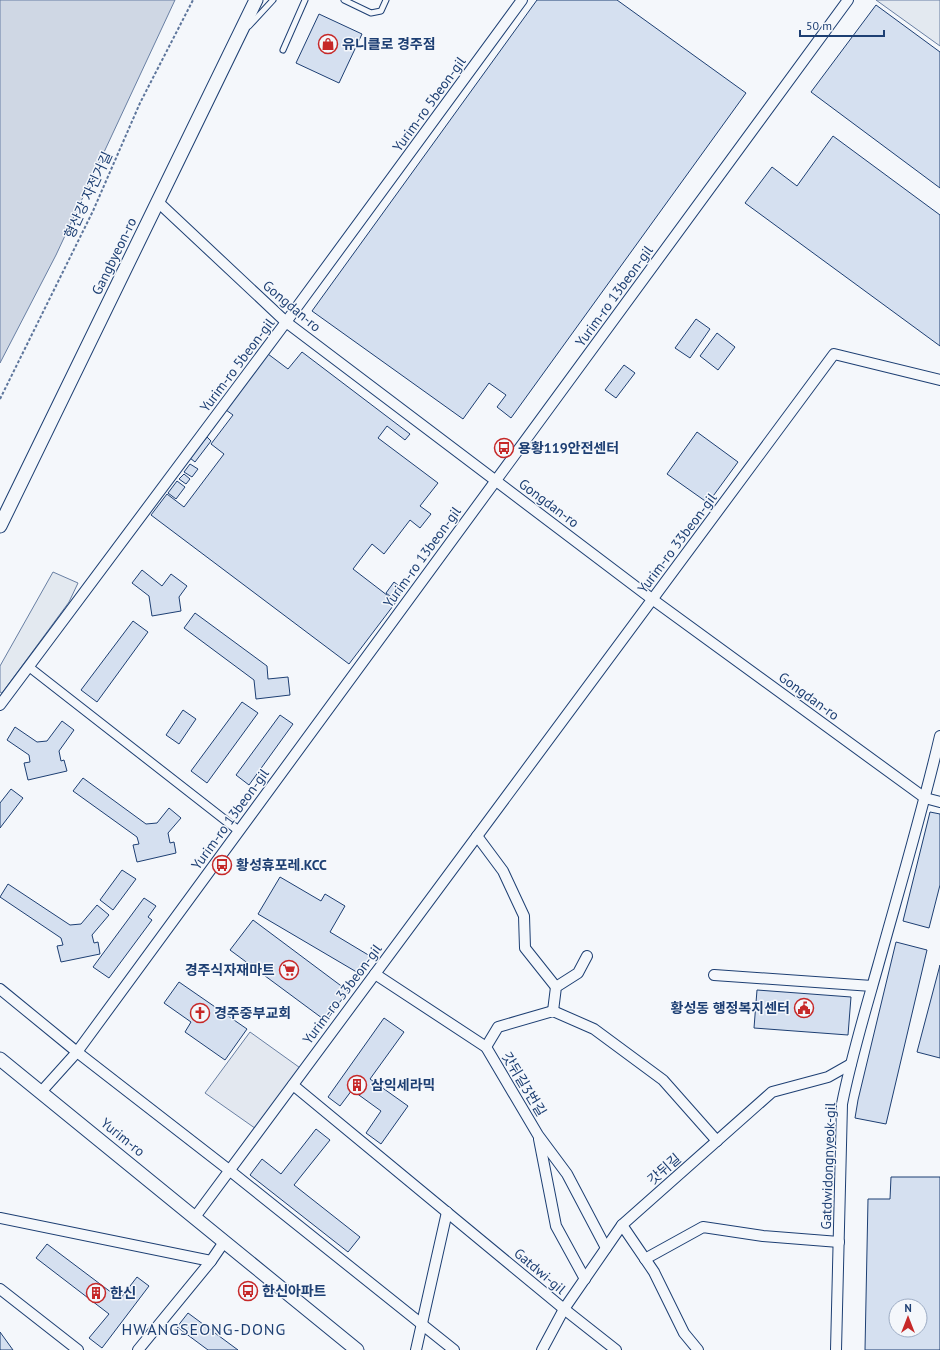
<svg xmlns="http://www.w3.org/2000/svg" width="940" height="1350" viewBox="0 0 940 1350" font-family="'PT Sans','Noto Sans KR',sans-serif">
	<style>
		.green { fill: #e3e9f0; stroke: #687fa3 }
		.parking { fill: #e3e8f0; stroke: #687fa3 }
		.water { fill: #cfd7e4; stroke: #687fa3 }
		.building { fill: #d5e0f0; stroke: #1d3f73; fill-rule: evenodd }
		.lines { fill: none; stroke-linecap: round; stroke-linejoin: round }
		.service-casing { stroke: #1d3f73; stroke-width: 7 }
		.pedestrian-casing { stroke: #1d3f73; stroke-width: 10 }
		.minor-casing { stroke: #1d3f73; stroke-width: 12 }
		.tertiary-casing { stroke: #1d3f73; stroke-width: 15 }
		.path { stroke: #5e769c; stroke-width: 2; stroke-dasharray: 3 2; stroke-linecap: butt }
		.service { stroke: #f4f7fb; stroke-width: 5 }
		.pedestrian { stroke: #f4f7fb; stroke-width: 8 }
		.minor { stroke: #f4f7fb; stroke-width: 10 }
		.tertiary { stroke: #f4f7fb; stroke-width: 13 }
		.labels { text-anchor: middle; stroke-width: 3; stroke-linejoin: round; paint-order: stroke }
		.poi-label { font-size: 14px; font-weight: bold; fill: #1d3f73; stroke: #f4f7fb; text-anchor: start }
		.street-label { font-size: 14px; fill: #1d3f73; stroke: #f4f7fb }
		.quarter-label { font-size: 16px; letter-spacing: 1px; fill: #1d3f73; stroke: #f4f7fb }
	</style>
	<rect width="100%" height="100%" fill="#f4f7fb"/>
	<g class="green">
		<path d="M 876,0 L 940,0 L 940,46 Z"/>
		<path d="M 53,572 L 78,583 L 69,602 L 2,693 L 0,692 L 0,666 Z"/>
	</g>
	<path class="parking" d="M 250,1032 L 303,1070 L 259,1131 L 205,1093 Z"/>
	<path class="water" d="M 0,0 L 175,0 L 56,255 L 0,363 Z"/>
	<g class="building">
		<path d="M 537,0 L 617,0 L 746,93 L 511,418 L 497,407 L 506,395 L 489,383 L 463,419 L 312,311 Z"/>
		<path d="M 876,5 L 940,52 L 940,188 L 811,92 Z"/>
		<path d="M 319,14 L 362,34 L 339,83 L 296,63 Z"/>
		<path d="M 833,136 L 940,215 L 940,346 L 745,203 L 772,167 L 797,186 Z"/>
		<path d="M 696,319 L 710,329 L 690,358 L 675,348 Z"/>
		<path d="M 717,333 L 735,347 L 718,370 L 700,356 Z"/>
		<path d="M 302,352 L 410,434 L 405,440 L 387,426 L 378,438 L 438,483 L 420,506 L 431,514 L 420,528 L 410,520 L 384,554 L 372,544 L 353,569 L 396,602 L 349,664 L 151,515 L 167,494 L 184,507 L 224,454 L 211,444 L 233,415 L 226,410 L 268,354 L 288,369 Z"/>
		<path d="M 624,365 L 635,373 L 616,398 L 605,390 Z"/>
		<path d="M 697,432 L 738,462 L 708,503 L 667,474 Z"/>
		<path d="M 207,437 L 211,441 L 195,462 L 190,458 Z"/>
		<path d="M 190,464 L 198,469 L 192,477 L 184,472 Z"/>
		<path d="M 184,474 L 190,479 L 186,484 L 179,479 Z"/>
		<path d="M 177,481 L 185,487 L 176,499 L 168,493 Z"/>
		<path d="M 142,570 L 162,586 L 171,574 L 187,586 L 179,597 L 181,611 L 152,616 L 149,596 L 132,583 Z"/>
		<path d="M 394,582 L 403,589 L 395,600 L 386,593 Z"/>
		<path d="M 195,613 L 267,666 L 268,679 L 288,677 L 290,695 L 256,699 L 254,680 L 184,628 Z"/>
		<path d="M 133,621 L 148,632 L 97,702 L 81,690 Z"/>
		<path d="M 242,702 L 258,713 L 207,783 L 191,771 Z"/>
		<path d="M 183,710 L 196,719 L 179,744 L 166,735 Z"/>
		<path d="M 280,715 L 293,724 L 249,785 L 236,775 Z"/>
		<path d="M 62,721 L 74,730 L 59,751 L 61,761 L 64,760 L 67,771 L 28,780 L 24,763 L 30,762 L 29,755 L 7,740 L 15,727 L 37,742 L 47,741 Z"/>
		<path d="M 83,778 L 146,824 L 157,823 L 169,808 L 181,818 L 168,833 L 170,843 L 174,842 L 176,853 L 137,862 L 133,845 L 139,844 L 137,837 L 73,791 Z"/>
		<path d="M 11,789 L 23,798 L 0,828 L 0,803 Z"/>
		<path d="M 930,812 L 940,814 L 940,885 L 929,928 L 903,921 Z"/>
		<path d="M 122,870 L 136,879 L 113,910 L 100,900 Z"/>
		<path d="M 280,877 L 321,901 L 325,894 L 345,906 L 330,932 L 370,956 L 360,974 L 258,914 Z"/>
		<path d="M 8,884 L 70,925 L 81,924 L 97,905 L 109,915 L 92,935 L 94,943 L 98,942 L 100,954 L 61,962 L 57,946 L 63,945 L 61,938 L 0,897 Z"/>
		<path d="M 144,898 L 156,906 L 148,917 L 152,920 L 109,978 L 93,967 Z"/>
		<path d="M 253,920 L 348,991 L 326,1021 L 230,950 Z"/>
		<path d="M 896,942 L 927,950 L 886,1124 L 855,1118 L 858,1100 Z"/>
		<path d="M 940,965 L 940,1058 L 917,1052 Z"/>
		<path d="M 179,982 L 247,1029 L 225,1060 L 185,1032 L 191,1022 L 164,1003 Z"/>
		<path d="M 757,990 L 851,997 L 848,1035 L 754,1028 Z"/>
		<path d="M 384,1018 L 404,1032 L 370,1079 L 408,1106 L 381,1144 L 366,1133 L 381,1111 L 352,1090 L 340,1106 L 328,1097 Z"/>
		<path d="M 316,1129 L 330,1140 L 294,1185 L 360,1237 L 348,1252 L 250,1175 L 262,1159 L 281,1174 Z"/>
		<path d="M 891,1177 L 940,1177 L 940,1350 L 865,1350 L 868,1199 L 890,1199 ZM 896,1306 L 920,1306 L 920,1330 L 896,1330 Z"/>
		<path d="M 47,1244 L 120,1299 L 137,1277 L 149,1286 L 102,1348 L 89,1338 L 109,1314 L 36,1258 Z"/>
		<path d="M 188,1313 L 238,1350 L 208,1350 L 177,1327 Z"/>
		<path d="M 0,1332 L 13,1350 L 0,1350 Z"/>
	</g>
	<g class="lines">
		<g class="service-casing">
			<g id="service">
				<path d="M 344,0 L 371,13 L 381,11 L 386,0"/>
				<path d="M 249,26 L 273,0"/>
				<path d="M 283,50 L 305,0"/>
			</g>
		</g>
		<g class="pedestrian-casing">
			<path id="pedestrian" d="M 29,667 L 239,831"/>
		</g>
		<g class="minor-casing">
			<g id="minor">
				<path d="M 158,202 L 286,322 L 652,599 L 925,798 L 940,802"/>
				<path d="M 0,705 L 286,322 L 522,0"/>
				<path d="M 477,836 L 503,871 L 524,916 L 525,948 L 556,987"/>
				<path d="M 375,974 L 486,1047 L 538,1135 L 567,1174 L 606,1248"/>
				<path d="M 714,975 L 872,986"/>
				<path d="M 0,989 L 77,1052 L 229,1170 L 454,1350"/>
				<path d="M 553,1011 L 556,987 L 578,973 L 587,956"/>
				<path d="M 486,1047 L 498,1027 L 553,1011 L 594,1029 L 663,1080 L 717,1141"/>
				<path d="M 293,1085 L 564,1309 L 616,1350"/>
				<path d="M 41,1092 L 77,1052 L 848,0"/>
				<path d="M 539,1139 L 556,1226 L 585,1279"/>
				<path d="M 195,1217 L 834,354 L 940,380"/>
				<path d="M 0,1218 L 211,1261 L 224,1242"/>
				<path d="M 622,1225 L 654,1272 L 684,1333 L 698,1350"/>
				<path d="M 645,1259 L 703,1227 L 763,1236 L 839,1242"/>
				<path d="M 0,1289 L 78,1350"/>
				<path d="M 138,1350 L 211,1261"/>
				<path d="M 416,1350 L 447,1212"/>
				<path d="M 542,1350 L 564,1309 L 622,1225 L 772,1092 L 828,1077 L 851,1064"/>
				<path d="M 836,1350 L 842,1104 C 851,1058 865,1012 878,966 C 899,890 922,813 940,736"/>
			</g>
		</g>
		<g class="tertiary-casing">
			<g id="tertiary">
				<path d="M 0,526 L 256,0"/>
				<path d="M 0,1059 L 357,1350"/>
			</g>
		</g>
		<path class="path" d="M 0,399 L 93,211 L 140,103 L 193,0"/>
		<use href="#service" class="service"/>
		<use href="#pedestrian" class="pedestrian"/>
		<use href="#minor" class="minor"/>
		<use href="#tertiary" class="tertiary"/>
	</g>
	<defs>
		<g id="shop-ring" transform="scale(1)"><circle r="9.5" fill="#f4f7fb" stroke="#c62828" stroke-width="1.5"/><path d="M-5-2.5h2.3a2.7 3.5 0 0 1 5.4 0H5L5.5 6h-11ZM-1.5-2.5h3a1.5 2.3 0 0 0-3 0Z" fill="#c62828"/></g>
		<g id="bus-ring" transform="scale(1)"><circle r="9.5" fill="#f4f7fb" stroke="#c62828" stroke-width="1.5"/><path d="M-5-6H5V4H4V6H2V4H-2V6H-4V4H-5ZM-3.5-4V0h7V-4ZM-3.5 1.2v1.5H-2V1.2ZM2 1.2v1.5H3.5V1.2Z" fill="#c62828"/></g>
		<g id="supermarket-ring" transform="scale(1)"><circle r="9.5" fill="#f4f7fb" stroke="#c62828" stroke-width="1.5"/><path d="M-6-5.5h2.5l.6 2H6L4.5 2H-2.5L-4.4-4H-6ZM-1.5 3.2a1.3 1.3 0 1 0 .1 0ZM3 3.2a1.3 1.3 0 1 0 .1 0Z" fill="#c62828"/></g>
		<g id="civic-ring" transform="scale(1)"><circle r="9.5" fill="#f4f7fb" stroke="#c62828" stroke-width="1.5"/><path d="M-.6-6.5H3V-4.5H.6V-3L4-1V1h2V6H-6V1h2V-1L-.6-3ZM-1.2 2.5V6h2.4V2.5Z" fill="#c62828"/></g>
		<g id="church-ring" transform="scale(1)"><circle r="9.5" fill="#f4f7fb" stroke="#c62828" stroke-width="1.5"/><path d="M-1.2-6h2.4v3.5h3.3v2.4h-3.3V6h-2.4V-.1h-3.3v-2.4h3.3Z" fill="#c62828"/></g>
		<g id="building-ring" transform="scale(1)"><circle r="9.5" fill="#f4f7fb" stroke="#c62828" stroke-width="1.5"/><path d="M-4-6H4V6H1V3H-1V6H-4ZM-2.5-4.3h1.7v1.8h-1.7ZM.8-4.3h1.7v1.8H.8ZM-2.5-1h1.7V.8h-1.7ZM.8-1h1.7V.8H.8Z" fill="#c62828"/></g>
	</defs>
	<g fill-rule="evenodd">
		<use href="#shop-ring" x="328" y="44"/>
		<use href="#bus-ring" x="504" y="448"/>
		<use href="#bus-ring" x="222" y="865"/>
		<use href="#supermarket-ring" x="289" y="970"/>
		<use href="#civic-ring" x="804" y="1008"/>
		<use href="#church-ring" x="200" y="1013"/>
		<use href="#building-ring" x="357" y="1085"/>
		<use href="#bus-ring" x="248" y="1291"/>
		<use href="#building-ring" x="96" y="1293"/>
	</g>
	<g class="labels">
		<g class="poi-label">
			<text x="342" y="49">유니클로 경주점</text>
			<text x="518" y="453">용황119안전센터</text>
			<text x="236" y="870">황성휴포레.KCC</text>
			<text x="275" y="975" text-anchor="end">경주식자재마트</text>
			<text x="790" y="1013" text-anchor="end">황성동 행정복지센터</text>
			<text x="214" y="1018">경주중부교회</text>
			<text x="371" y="1090">삼익세라믹</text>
			<text x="262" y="1296">한신아파트</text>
			<text x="110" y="1298">한신</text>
		</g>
		<g class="street-label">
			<text transform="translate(429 104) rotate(-54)" y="5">Yurim-ro 5beon-gil</text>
			<text transform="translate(88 195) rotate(-65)" y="5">형산강 자전거길</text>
			<text transform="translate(114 256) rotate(-64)" y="5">Gangbyeon-ro</text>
			<text transform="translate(614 296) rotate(-54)" y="5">Yurim-ro 13beon-gil</text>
			<text transform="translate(292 306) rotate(40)" y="5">Gongdan-ro</text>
			<text transform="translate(237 365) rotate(-53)" y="5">Yurim-ro 5beon-gil</text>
			<text transform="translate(549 503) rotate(37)" y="5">Gongdan-ro</text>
			<text transform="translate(677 543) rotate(-53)" y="5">Yurim-ro 33beon-gil</text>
			<text transform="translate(422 557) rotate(-54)" y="5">Yurim-ro 13beon-gil</text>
			<text transform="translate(809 696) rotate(36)" y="5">Gongdan-ro</text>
			<text transform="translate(230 819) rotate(-54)" y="5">Yurim-ro 13beon-gil</text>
			<text transform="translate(342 994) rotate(-53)" y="5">Yurim-ro 33beon-gil</text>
			<text transform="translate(524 1084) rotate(59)" y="5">갓뒤길3번길</text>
			<text transform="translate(123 1137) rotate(39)" y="5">Yurim-ro</text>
			<text transform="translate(828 1166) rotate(-88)" y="5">Gatdwidongnyeok-gil</text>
			<text transform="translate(664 1169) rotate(-41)" y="5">갓뒤길</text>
			<text transform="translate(540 1271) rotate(40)" y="5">Gatdwi-gil</text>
		</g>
		<g class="quarter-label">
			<text x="204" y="1335">HWANGSEONG-DONG</text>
		</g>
	</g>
	<g transform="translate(908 1318)"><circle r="19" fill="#f4f7fb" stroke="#9eadc5"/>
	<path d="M0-3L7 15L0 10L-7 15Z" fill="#c62828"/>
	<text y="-6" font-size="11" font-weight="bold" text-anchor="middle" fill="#1d3f73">N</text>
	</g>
	<path d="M800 30v6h84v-6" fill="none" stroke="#1d3f73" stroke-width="2"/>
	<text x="806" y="30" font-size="12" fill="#1d3f73" stroke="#f4f7fb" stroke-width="3" paint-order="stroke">50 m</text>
</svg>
